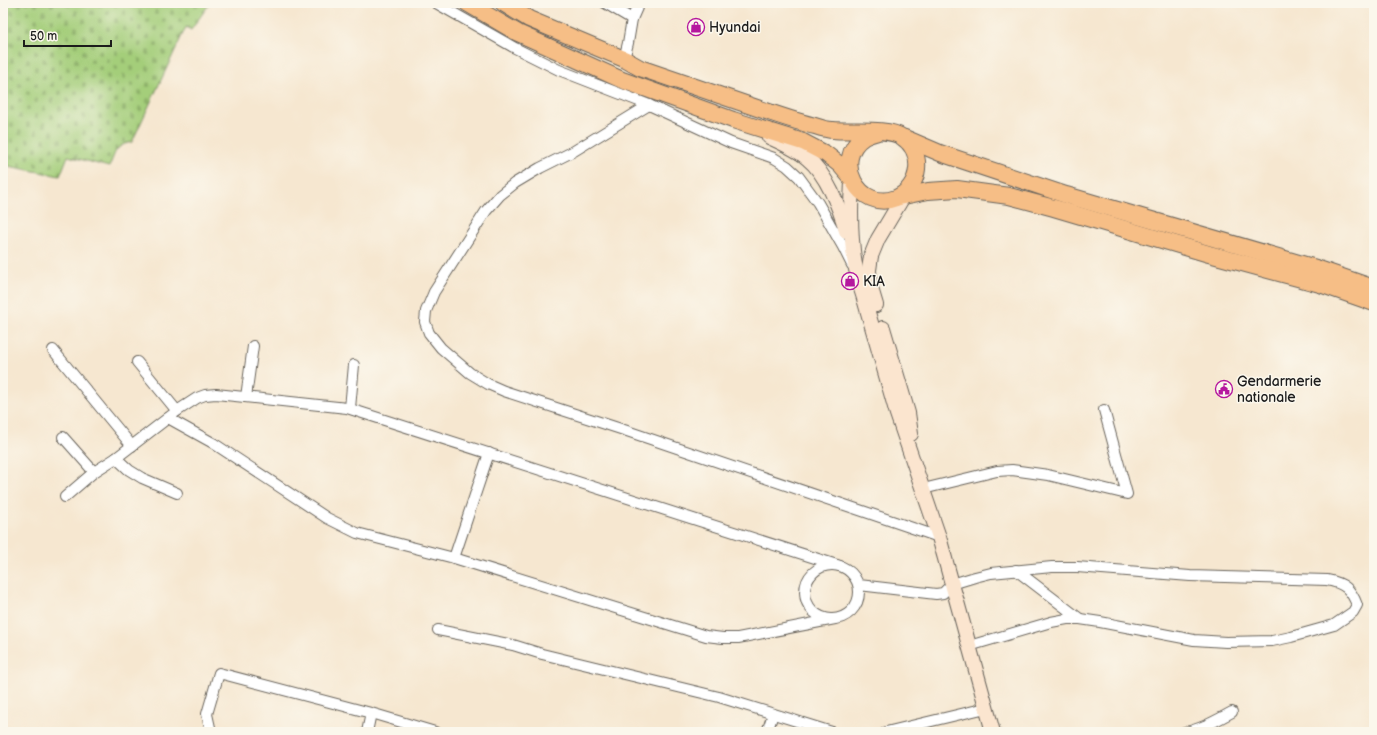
<svg xmlns="http://www.w3.org/2000/svg" width="1377" height="735" viewBox="0 0 1377 735" font-family="'Balsamiq Sans',sans-serif">
	<style>
		.cemetery { fill: url(#cemetery-stones); stroke: #60754b }
		.lines { fill: none; stroke-linecap: round; stroke-linejoin: round }
		.minor-casing { stroke: #68635b; stroke-width: 12 }
		.secondary-casing { stroke: #68635b; stroke-width: 16 }
		.trunk-casing { stroke: #68635b; stroke-width: 18 }
		.minor { stroke: #fff; stroke-width: 10 }
		.secondary { stroke: #fbe5cf; stroke-width: 14 }
		.trunk { stroke: #f6be86; stroke-width: 16 }
		.labels { text-anchor: middle; stroke-width: 3; stroke-linejoin: round; paint-order: stroke }
		.poi-label { font-size: 14px; fill: #1c1c1c; stroke: #fbf7ec; text-anchor: start }
	</style>
	<defs>
		<pattern id="cemetery-stones" width="16" height="16" patternUnits="userSpaceOnUse"><rect width="16" height="16" fill="#a4ce7a"/><path d="M2 7V4a2 2 0 0 1 4 0v3zM10 15v-3a2 2 0 0 1 4 0v3z" fill="#8db069"/></pattern>
	</defs>
	<rect width="100%" height="100%" fill="#fbf7ec"/>
	<filter id="ink" filterUnits="userSpaceOnUse"><feTurbulence type="fractalNoise" baseFrequency=".025" numOctaves="2"/><feDisplacementMap in="SourceGraphic" scale="8" xChannelSelector="R" yChannelSelector="G"/><feConvolveMatrix kernelMatrix="1 2 1 2 8 2 1 2 1" color-interpolation-filters="sRGB"/></filter>
	<filter id="wash" filterUnits="userSpaceOnUse"><feTurbulence type="fractalNoise" baseFrequency=".012" numOctaves="4" result="noise"/><feDisplacementMap in="SourceGraphic" scale="16" xChannelSelector="R" yChannelSelector="G"/><feGaussianBlur stdDeviation="0.9" result="paint"/><feColorMatrix in="noise" values="0 0 0 0 0 0 0 0 0 0 0 0 0 0 0 0 0 1.4 0 .05"/><feComposite in="paint" operator="in"/></filter>
	<g filter="url(#wash)">
		<rect width="100%" height="100%" fill="#f6e7d0"/>
		<path class="cemetery" d="M 3,3 L 210,3 L 191,30 L 186,27 L 132,142 C 114,146 116,152 109,167 L 68,156 L 60,176 L 3,165 Z"/>
	</g>
	<g filter="url(#ink)">
		<g class="lines">
			<g class="minor-casing">
				<g id="minor">
					<path d="M 436,3 L 515,48 L 559,70 L 649,105 L 731,143 L 774,158 L 787,166 L 799,177 L 818,203 L 843,247 L 852,265"/>
					<path d="M 605,3 L 632,19"/>
					<path d="M 624,59 L 628,43 L 632,19 L 639,3"/>
					<path d="M 649,105 L 574,151 L 540,168 L 515,183 L 500,195 L 486,211 L 434,292 L 426,311 L 425,322 L 429,333 L 441,348 L 470,373 L 488,384 L 504,391 L 627,431 L 939,537"/>
					<path d="M 53,350 L 132,446"/>
					<path d="M 137,362 L 177,411"/>
					<path d="M 246,397 L 253,346"/>
					<path d="M 350,408 L 354,365"/>
					<path d="M 168,418 L 213,443 L 327,518 L 357,533 L 454,558 L 706,636 L 723,638 L 738,638 L 835,619"/>
					<path d="M 63,437 L 94,472"/>
					<path d="M 116,458 L 129,470 L 142,478 L 177,493"/>
					<path d="M 923,489 L 997,471 L 1012,470 L 1048,475 L 1127,494 L 1104,410"/>
					<path d="M 65,497 L 94,472 L 116,458 L 177,411 L 197,398 L 205,395 L 216,394 L 347,408 L 840,566"/>
					<path d="M 454,558 L 489,453"/>
					<circle cx="832" cy="592" r="27"/>
					<path d="M 1016,570 L 1080,619"/>
					<path d="M 859,585 L 936,594 L 943,593 L 952,584 L 975,577 L 991,573 L 1052,567 L 1077,567 L 1190,576 L 1327,580 C 1344,583 1351,589 1357,605 L 1353,612 L 1334,625 L 1291,637 L 1272,641 L 1226,642 L 1194,640 L 1100,622 L 1080,619 L 1067,619 L 1051,622 L 969,646"/>
					<path d="M 438,630 L 513,645 L 542,654 L 719,697 L 832,732"/>
					<path d="M 211,732 L 207,714 L 219,673 L 371,713 L 435,732"/>
					<path d="M 367,732 L 371,713"/>
					<path d="M 767,732 L 773,714"/>
					<path d="M 886,732 L 986,708"/>
					<path d="M 1185,732 C 1202,729 1217,720 1232,712"/>
				</g>
			</g>
			<g class="secondary-casing">
				<g id="secondary">
					<path d="M 769,137 C 782,143 796,149 807,158 C 826,173 840,208 846,231"/>
					<path d="M 852,180 C 850,218 850,259 863,295 L 897,414 L 939,537 L 993,732"/>
					<path d="M 876,305 L 870,285 L 869,270 L 871,256 L 878,239 L 906,192"/>
					<path d="M 883,328 L 908,413 L 911,434"/>
				</g>
			</g>
			<g class="trunk-casing">
				<g id="trunk">
					<path d="M 467,3 L 518,33 L 622,80 L 733,120 L 803,142 L 826,154 L 840,165 L 852,179"/>
					<path d="M 503,3 L 529,19 L 624,59 L 640,68 C 681,82 722,96 763,110 C 781,116 798,122 815,126 C 821,128 827,130 833,130 C 850,132 888,127 902,137 C 925,152 921,187 896,198 C 859,213 831,159 864,137 C 868,135 874,133 878,132"/>
					<path d="M 905,138 L 940,153 L 1066,195 L 1319,269 L 1374,288"/>
					<path d="M 899,197 L 928,191 L 957,189 L 1009,196 L 1054,208 L 1209,254 L 1320,284 L 1374,303"/>
				</g>
			</g>
			<use href="#minor" class="minor"/>
			<use href="#secondary" class="secondary"/>
			<use href="#trunk" class="trunk"/>
		</g>
	</g>
	<defs>
		<g id="shop-ring" transform="scale(0.9)"><circle r="9.5" fill="#fbf7ec" stroke="#b5179e" stroke-width="1.5"/><path d="M-5-2.5h2.3a2.7 3.5 0 0 1 5.4 0H5L5.5 6h-11ZM-1.5-2.5h3a1.5 2.3 0 0 0-3 0Z" fill="#b5179e"/></g>
		<g id="civic-ring" transform="scale(0.9)"><circle r="9.5" fill="#fbf7ec" stroke="#b5179e" stroke-width="1.5"/><path d="M-.6-6.5H3V-4.5H.6V-3L4-1V1h2V6H-6V1h2V-1L-.6-3ZM-1.2 2.5V6h2.4V2.5Z" fill="#b5179e"/></g>
	</defs>
	<g fill-rule="evenodd">
		<use href="#shop-ring" x="696" y="27"/>
		<use href="#shop-ring" x="850" y="281"/>
		<use href="#civic-ring" x="1224" y="389"/>
	</g>
	<g class="labels">
		<g class="poi-label">
			<text x="709" y="32">Hyundai</text>
			<text x="863" y="286">KIA</text>
			<text x="1237" y="386">Gendarmerie<tspan x="1237" dy="16">nationale</tspan></text>
		</g>
	</g>
	<rect width="1377" height="735" fill="none" stroke="#fbf7ec" stroke-width="16"/>
	<path d="M24 40v6h87v-6" fill="none" stroke="#1c1c1c" stroke-width="2"/>
	<text x="30" y="40" font-size="12" fill="#1c1c1c" stroke="#fbf7ec" stroke-width="3" paint-order="stroke">50 m</text>
</svg>
